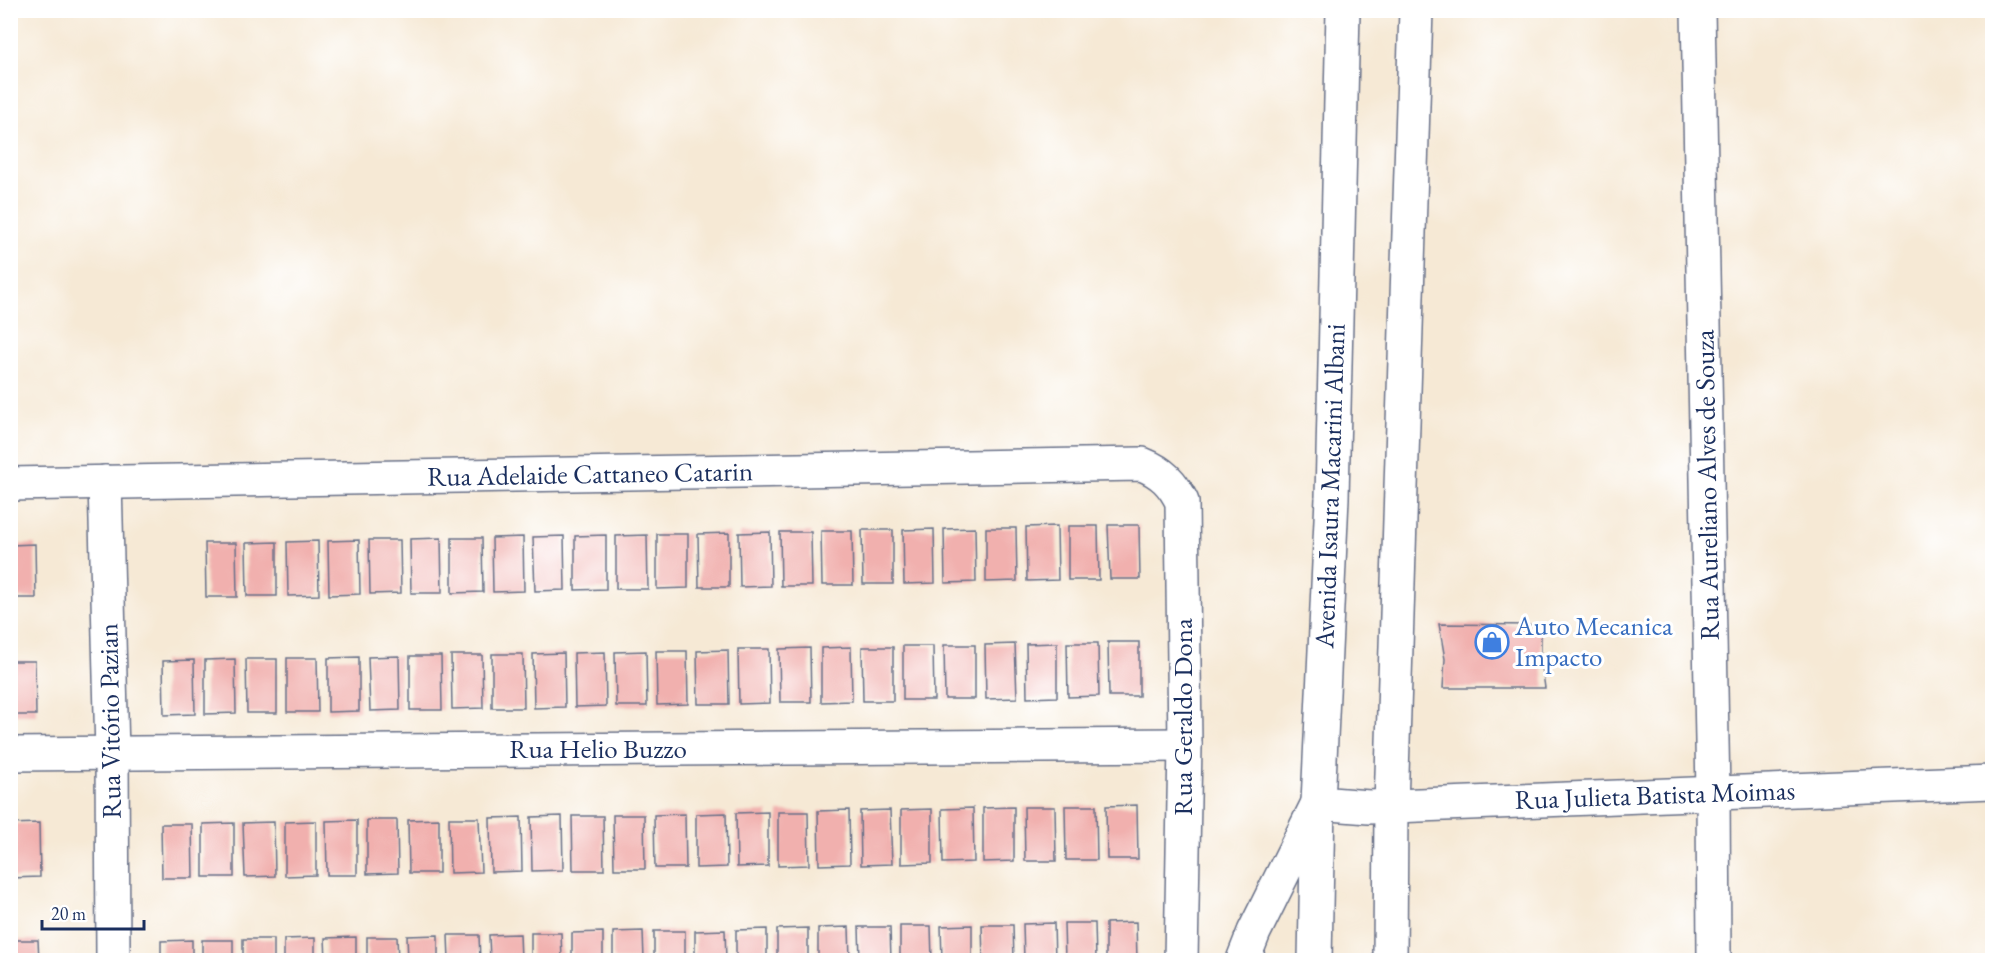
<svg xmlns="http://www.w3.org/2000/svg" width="2003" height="971" viewBox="0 0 2003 971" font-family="'EB Garamond',serif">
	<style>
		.building { fill: #f1b0ae }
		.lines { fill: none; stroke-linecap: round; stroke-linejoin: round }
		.minor-casing { stroke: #687088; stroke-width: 36 }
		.minor { stroke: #fff; stroke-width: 33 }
		.labels { text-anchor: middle; stroke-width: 6; stroke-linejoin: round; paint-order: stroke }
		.street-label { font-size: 27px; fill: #1b2f5e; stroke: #fff }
		.shop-label { font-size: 27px; fill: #366cbe; stroke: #fff; text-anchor: start }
	</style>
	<rect width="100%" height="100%" fill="#fff"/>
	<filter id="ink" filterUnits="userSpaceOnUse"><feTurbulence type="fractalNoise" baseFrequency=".0167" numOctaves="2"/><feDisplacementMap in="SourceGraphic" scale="12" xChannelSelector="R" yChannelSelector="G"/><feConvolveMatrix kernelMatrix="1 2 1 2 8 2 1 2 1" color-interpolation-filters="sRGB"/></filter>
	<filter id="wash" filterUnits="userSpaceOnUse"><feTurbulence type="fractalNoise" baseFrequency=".008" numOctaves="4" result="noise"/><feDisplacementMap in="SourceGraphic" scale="24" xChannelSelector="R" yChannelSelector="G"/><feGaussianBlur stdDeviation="1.35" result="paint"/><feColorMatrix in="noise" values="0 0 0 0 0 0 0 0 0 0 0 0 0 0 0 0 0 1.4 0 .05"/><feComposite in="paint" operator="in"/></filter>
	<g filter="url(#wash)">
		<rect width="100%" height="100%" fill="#f6e9d5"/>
		<g id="blocks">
			<g class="building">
				<path d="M 1108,525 L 1139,525 L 1140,579 L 1110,579 Z"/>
				<path d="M 1057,526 L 1058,580 L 1027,581 L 1026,527 Z"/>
				<path d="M 1068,526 L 1098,526 L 1099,580 L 1068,580 Z"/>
				<path d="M 975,528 L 976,582 L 945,583 L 944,529 Z"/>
				<path d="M 986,528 L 1016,528 L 1017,581 L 986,582 Z"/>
				<path d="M 934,529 L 935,583 L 904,584 L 903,530 Z"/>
				<path d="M 862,530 L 893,530 L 893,584 L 863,584 Z"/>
				<path d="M 821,531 L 852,531 L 853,585 L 822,585 Z"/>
				<path d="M 770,532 L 771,586 L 740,587 L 739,533 Z"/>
				<path d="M 780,532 L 811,532 L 812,586 L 781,586 Z"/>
				<path d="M 729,533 L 729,587 L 699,587 L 698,534 Z"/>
				<path d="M 657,534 L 688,534 L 688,588 L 657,589 Z"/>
				<path d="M 606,535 L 606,589 L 575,590 L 575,536 Z"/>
				<path d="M 647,535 L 648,589 L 616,589 L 616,536 Z"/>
				<path d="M 564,536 L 565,590 L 535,591 L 533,537 Z"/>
				<path d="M 523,537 L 524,591 L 493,592 L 492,538 Z"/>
				<path d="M 441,538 L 442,593 L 411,593 L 410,539 Z"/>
				<path d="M 452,538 L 482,538 L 483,592 L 452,593 Z"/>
				<path d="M 359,540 L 360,594 L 329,595 L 328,541 Z"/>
				<path d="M 369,540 L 400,540 L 401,593 L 370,594 Z"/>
				<path d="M 318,541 L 319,595 L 288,596 L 287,542 Z"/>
				<path d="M 277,542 L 277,596 L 247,596 L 246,543 Z"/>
				<path d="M 205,543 L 236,543 L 237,597 L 206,597 Z"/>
				<path d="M 35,544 L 36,598 L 10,598 L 10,545 Z"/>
				<path d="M 1439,624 L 1541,625 L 1541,659 L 1545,688 L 1443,688 L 1445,659 Z"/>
				<path d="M 1108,642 L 1139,642 L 1139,696 L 1109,696 Z"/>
				<path d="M 1057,643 L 1057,697 L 1027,698 L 1026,644 Z"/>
				<path d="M 1067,643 L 1098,643 L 1099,696 L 1068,697 Z"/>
				<path d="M 1015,644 L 1017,698 L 986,699 L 985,645 Z"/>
				<path d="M 944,645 L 975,645 L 975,699 L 945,699 Z"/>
				<path d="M 903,646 L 933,646 L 934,700 L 903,700 Z"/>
				<path d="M 851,647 L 852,701 L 821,702 L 821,648 Z"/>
				<path d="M 862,647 L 893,647 L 893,701 L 863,701 Z"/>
				<path d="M 810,648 L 811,702 L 780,702 L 779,649 Z"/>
				<path d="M 738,649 L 769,649 L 770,703 L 739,704 Z"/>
				<path d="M 728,650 L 729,704 L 698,704 L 697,651 Z"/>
				<path d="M 646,651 L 647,706 L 616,706 L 615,652 Z"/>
				<path d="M 656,651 L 687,651 L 688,704 L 657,705 Z"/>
				<path d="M 605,652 L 606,706 L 575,707 L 574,653 Z"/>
				<path d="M 564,653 L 565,707 L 534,708 L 533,654 Z"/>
				<path d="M 492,654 L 523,654 L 524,708 L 492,708 Z"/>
				<path d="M 451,655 L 482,655 L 483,708 L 452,709 Z"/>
				<path d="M 399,656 L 400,710 L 370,711 L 368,657 Z"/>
				<path d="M 410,656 L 441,656 L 442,710 L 410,710 Z"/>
				<path d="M 359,657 L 359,711 L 328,712 L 328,658 Z"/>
				<path d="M 287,658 L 317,658 L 318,712 L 287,712 Z"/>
				<path d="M 235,659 L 236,713 L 205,714 L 205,660 Z"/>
				<path d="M 246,659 L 277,659 L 277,713 L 247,713 Z"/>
				<path d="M 194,660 L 195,714 L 164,715 L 163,661 Z"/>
				<path d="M 10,661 L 35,661 L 36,715 L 10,715 Z"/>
				<path d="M 1137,805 L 1138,859 L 1107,859 L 1106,806 Z"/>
				<path d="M 1065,806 L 1096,806 L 1097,860 L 1066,860 Z"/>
				<path d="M 1014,807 L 1014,861 L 983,862 L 983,808 Z"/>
				<path d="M 1024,807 L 1055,807 L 1056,861 L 1025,861 Z"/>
				<path d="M 973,808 L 974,862 L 943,863 L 942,809 Z"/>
				<path d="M 932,809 L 932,863 L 901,864 L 901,810 Z"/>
				<path d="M 849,810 L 850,864 L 819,865 L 818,811 Z"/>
				<path d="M 890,810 L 892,864 L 861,865 L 860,811 Z"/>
				<path d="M 768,812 L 768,866 L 737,867 L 736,813 Z"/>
				<path d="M 778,812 L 808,812 L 809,865 L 778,866 Z"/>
				<path d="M 726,813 L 727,867 L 696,868 L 696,814 Z"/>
				<path d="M 685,814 L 686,868 L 655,868 L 654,815 Z"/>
				<path d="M 613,815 L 644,815 L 645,869 L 614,869 Z"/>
				<path d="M 562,816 L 563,870 L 532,871 L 531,817 Z"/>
				<path d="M 572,816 L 603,816 L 604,870 L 573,870 Z"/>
				<path d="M 521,817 L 522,871 L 491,872 L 490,818 Z"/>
				<path d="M 449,818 L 479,818 L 481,872 L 450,873 Z"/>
				<path d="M 439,819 L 439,873 L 409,873 L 408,820 Z"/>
				<path d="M 357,820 L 357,875 L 327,875 L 326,821 Z"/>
				<path d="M 367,820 L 397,820 L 398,873 L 367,874 Z"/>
				<path d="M 316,821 L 316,875 L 285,876 L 285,822 Z"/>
				<path d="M 274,822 L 275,876 L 245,877 L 243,823 Z"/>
				<path d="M 39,823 L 40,877 L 10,878 L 10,824 Z"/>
				<path d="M 234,823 L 234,877 L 203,877 L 203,824 Z"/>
				<path d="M 161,824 L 192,824 L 193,878 L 162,878 Z"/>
				<path d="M 1136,922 L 1137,960 L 1106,960 L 1106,923 Z"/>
				<path d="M 1054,923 L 1055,960 L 1024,960 L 1023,924 Z"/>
				<path d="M 1064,923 L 1095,923 L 1096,960 L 1065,960 Z"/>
				<path d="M 972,925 L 972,960 L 942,960 L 941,926 Z"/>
				<path d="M 982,925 L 1013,925 L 1014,960 L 983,960 Z"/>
				<path d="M 900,926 L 931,926 L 932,960 L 900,960 Z"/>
				<path d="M 849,927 L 850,960 L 818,960 L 818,928 Z"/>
				<path d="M 859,927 L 890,927 L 891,960 L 860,960 Z"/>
				<path d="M 808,928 L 808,960 L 777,960 L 777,929 Z"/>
				<path d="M 767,929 L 767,960 L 736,960 L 736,930 Z"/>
				<path d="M 725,930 L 726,960 L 695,960 L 695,931 Z"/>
				<path d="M 643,931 L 644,960 L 613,960 L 613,932 Z"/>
				<rect x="654" y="931" width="31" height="29"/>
				<path d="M 603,932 L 603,960 L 572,960 L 572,933 Z"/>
				<path d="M 531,933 L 561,933 L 562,960 L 531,960 Z"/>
				<path d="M 520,934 L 521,960 L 490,960 L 489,935 Z"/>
				<path d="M 438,935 L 438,960 L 408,960 L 407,936 Z"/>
				<path d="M 448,935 L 479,935 L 480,960 L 449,960 Z"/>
				<path d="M 356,937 L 356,960 L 326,960 L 325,938 Z"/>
				<path d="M 367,937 L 397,937 L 398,960 L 367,960 Z"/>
				<path d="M 315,938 L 315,960 L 284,960 L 284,939 Z"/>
				<rect x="243" y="939" width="31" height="21"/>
				<path d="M 10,940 L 38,940 L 39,960 L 10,960 Z"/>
				<path d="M 192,940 L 192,960 L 161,960 L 161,941 Z"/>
				<rect x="202" y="940" width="31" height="20"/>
			</g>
		</g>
	</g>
	<g filter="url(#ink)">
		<use href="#blocks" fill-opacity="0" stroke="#687088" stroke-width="1.5"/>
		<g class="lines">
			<g class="minor-casing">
				<g id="minor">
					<path d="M 1698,10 L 1713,793 L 1714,960"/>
					<path d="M 105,482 L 112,753 L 113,960"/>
					<path d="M 10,484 L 1142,464 C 1162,472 1173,483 1182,502 L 1185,745 L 1181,960"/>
					<path d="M 10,754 L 1185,745"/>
					<path d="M 1243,960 L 1254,932 L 1318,803 L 1369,807 L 1992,782"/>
					<path d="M 1315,960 L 1318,803 L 1332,498 L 1343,10"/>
					<path d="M 1390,960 L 1391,806 L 1416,10"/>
				</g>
			</g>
			<use href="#minor" class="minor"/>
		</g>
	</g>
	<defs>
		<g id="shop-ring" transform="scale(1.725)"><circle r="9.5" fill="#fff" stroke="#3f7fe0" stroke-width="1.5"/><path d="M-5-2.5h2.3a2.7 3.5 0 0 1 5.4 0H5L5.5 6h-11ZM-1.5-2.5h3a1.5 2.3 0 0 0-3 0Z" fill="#3f7fe0"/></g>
	</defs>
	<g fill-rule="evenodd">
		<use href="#shop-ring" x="1492" y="642"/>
	</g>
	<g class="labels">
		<g class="street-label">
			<text transform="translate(590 474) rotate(-1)" y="9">Rua Adelaide Cattaneo Catarin</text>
			<text transform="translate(1707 485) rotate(-91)" y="9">Rua Aureliano Alves de Souza</text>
			<text transform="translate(1330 486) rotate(-88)" y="9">Avenida Isaura Macarini Albani</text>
			<text transform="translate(1183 717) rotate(-90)" y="9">Rua Geraldo Dona</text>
			<text transform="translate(110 721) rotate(-91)" y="9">Rua Vitório Pazian</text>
			<text x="598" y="758">Rua Helio Buzzo</text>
			<text transform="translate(1655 795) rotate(-2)" y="9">Rua Julieta Batista Moimas</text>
		</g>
		<g class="shop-label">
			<text x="1515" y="635">Auto Mecanica<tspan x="1515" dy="31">Impacto</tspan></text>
		</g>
	</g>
	<rect width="2003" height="971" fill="none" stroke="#fff" stroke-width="36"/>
	<path d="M42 920v9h102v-9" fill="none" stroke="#1b2f5e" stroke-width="3"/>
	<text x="51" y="920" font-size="18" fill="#1b2f5e" stroke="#ffffff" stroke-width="4.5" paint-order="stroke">20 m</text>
</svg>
